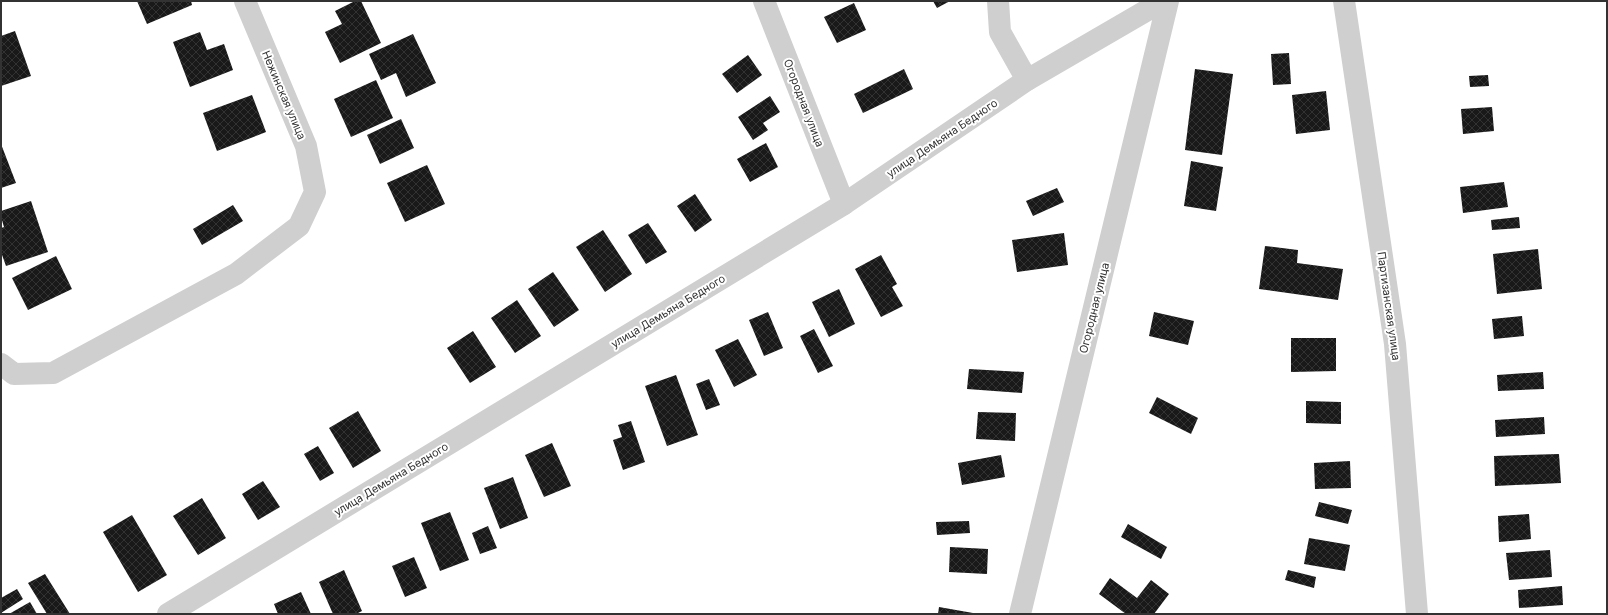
<svg xmlns="http://www.w3.org/2000/svg" width="1608" height="615" viewBox="0 0 1608 615" font-family="Inter,sans-serif">
	<style>
		.building { fill: url(#building-cross-hatch) }
		.lines { fill: none; stroke-linecap: round; stroke-linejoin: round }
		.minor { stroke: #cfcfcf; stroke-width: 22 }
		.tertiary { stroke: #cfcfcf; stroke-width: 22 }
		.labels { text-anchor: middle; stroke-width: 4; stroke-linejoin: round; paint-order: stroke }
		.street-label { font-size: 11px; fill: #323232; stroke: #fff }
	</style>
	<defs>
		<pattern id="building-cross-hatch" width="8" height="8" patternUnits="userSpaceOnUse"><rect width="8" height="8" fill="#191919"/><path d="M0 0l8 8M0 8l8-8" fill="none" stroke="#323232"/></pattern>
	</defs>
	<rect width="100%" height="100%" fill="#fff"/>
	<g class="building">
		<path d="M 137,1 L 191,1 L 192,5 L 147,24 Z"/>
		<path d="M 355,1 L 361,1 L 381,43 L 340,63 L 325,32 L 342,24 L 335,11 Z"/>
		<path d="M 933,1 L 950,1 L 937,8 Z"/>
		<path d="M 854,3 L 866,30 L 837,43 L 824,17 Z"/>
		<path d="M 15,31 L 31,76 L 1,86 L 1,36 Z"/>
		<path d="M 200,32 L 207,50 L 224,44 L 233,70 L 190,87 L 173,42 Z"/>
		<path d="M 413,34 L 436,83 L 406,97 L 396,73 L 381,80 L 369,54 Z"/>
		<path d="M 1289,53 L 1291,84 L 1273,85 L 1271,54 Z"/>
		<path d="M 748,55 L 762,75 L 737,93 L 722,74 Z"/>
		<path d="M 904,69 L 913,89 L 863,113 L 854,94 Z"/>
		<path d="M 1195,69 L 1233,74 L 1222,155 L 1185,150 Z"/>
		<path d="M 1488,75 L 1489,86 L 1470,87 L 1469,76 Z"/>
		<path d="M 376,80 L 393,118 L 351,137 L 334,99 Z"/>
		<path d="M 1326,91 L 1330,130 L 1296,134 L 1292,95 Z"/>
		<path d="M 252,95 L 266,132 L 217,151 L 203,113 Z"/>
		<path d="M 770,96 L 780,112 L 763,123 L 768,130 L 753,140 L 738,117 Z"/>
		<path d="M 1492,107 L 1494,131 L 1463,134 L 1461,109 Z"/>
		<path d="M 401,119 L 414,148 L 380,164 L 367,135 Z"/>
		<path d="M 766,143 L 778,167 L 750,182 L 737,159 Z"/>
		<path d="M 1,144 L 16,183 L 1,188 Z"/>
		<path d="M 1191,161 L 1223,167 L 1216,211 L 1184,206 Z"/>
		<path d="M 427,165 L 445,204 L 405,222 L 387,183 Z"/>
		<path d="M 1504,182 L 1508,207 L 1463,213 L 1460,187 Z"/>
		<path d="M 1057,188 L 1064,202 L 1033,216 L 1026,201 Z"/>
		<path d="M 695,194 L 712,220 L 695,232 L 677,206 Z"/>
		<path d="M 31,201 L 48,252 L 6,266 L 1,252 L 1,228 L 4,227 L 1,217 L 1,211 Z"/>
		<path d="M 233,205 L 243,221 L 202,245 L 193,229 Z"/>
		<path d="M 1519,217 L 1520,228 L 1492,230 L 1491,220 Z"/>
		<path d="M 648,223 L 667,252 L 646,264 L 628,235 Z"/>
		<path d="M 603,230 L 632,274 L 605,292 L 576,247 Z"/>
		<path d="M 1064,233 L 1068,265 L 1017,272 L 1012,240 Z"/>
		<path d="M 1265,246 L 1298,250 L 1297,263 L 1343,269 L 1338,300 L 1259,289 Z"/>
		<path d="M 1538,249 L 1542,289 L 1497,294 L 1493,254 Z"/>
		<path d="M 881,255 L 897,284 L 892,287 L 903,306 L 881,317 L 855,269 Z"/>
		<path d="M 56,256 L 72,289 L 28,310 L 12,278 Z"/>
		<path d="M 553,272 L 579,310 L 554,327 L 528,289 Z"/>
		<path d="M 839,289 L 855,324 L 829,337 L 812,302 Z"/>
		<path d="M 517,300 L 541,336 L 515,353 L 491,318 Z"/>
		<path d="M 768,312 L 783,348 L 764,356 L 749,320 Z"/>
		<path d="M 1154,312 L 1194,321 L 1188,345 L 1149,336 Z"/>
		<path d="M 1522,316 L 1524,336 L 1494,339 L 1492,319 Z"/>
		<path d="M 814,329 L 833,366 L 818,373 L 800,336 Z"/>
		<path d="M 473,331 L 496,367 L 470,383 L 447,348 Z"/>
		<path d="M 1291,338 L 1336,338 L 1336,371 L 1291,372 Z"/>
		<path d="M 738,339 L 757,375 L 734,387 L 715,350 Z"/>
		<path d="M 969,369 L 1024,372 L 1022,393 L 967,389 Z"/>
		<path d="M 1543,372 L 1544,389 L 1498,391 L 1497,375 Z"/>
		<path d="M 676,375 L 698,435 L 667,446 L 645,386 Z"/>
		<path d="M 709,379 L 720,405 L 706,410 L 696,384 Z"/>
		<path d="M 1157,397 L 1198,418 L 1191,434 L 1149,413 Z"/>
		<path d="M 1306,401 L 1341,402 L 1341,424 L 1306,423 Z"/>
		<path d="M 358,411 L 381,451 L 353,468 L 329,428 Z"/>
		<path d="M 978,412 L 1016,413 L 1015,441 L 976,439 Z"/>
		<path d="M 1544,417 L 1545,434 L 1496,437 L 1495,420 Z"/>
		<path d="M 631,421 L 645,462 L 623,470 L 613,440 L 622,437 L 618,425 Z"/>
		<path d="M 552,443 L 571,486 L 544,497 L 525,455 Z"/>
		<path d="M 318,446 L 334,473 L 320,481 L 304,454 Z"/>
		<path d="M 1559,454 L 1561,483 L 1495,486 L 1494,456 Z"/>
		<path d="M 1001,455 L 1005,477 L 962,485 L 958,463 Z"/>
		<path d="M 1350,461 L 1351,488 L 1315,489 L 1314,463 Z"/>
		<path d="M 513,477 L 528,518 L 500,529 L 484,488 Z"/>
		<path d="M 263,481 L 280,507 L 258,520 L 242,494 Z"/>
		<path d="M 202,498 L 226,538 L 198,555 L 173,516 Z"/>
		<path d="M 1319,502 L 1352,510 L 1348,524 L 1315,516 Z"/>
		<path d="M 450,512 L 469,560 L 440,571 L 421,523 Z"/>
		<path d="M 1529,514 L 1531,539 L 1499,542 L 1498,516 Z"/>
		<path d="M 132,515 L 167,575 L 138,592 L 103,532 Z"/>
		<path d="M 969,521 L 970,533 L 937,535 L 936,522 Z"/>
		<path d="M 1128,524 L 1167,547 L 1161,559 L 1121,537 Z"/>
		<path d="M 488,526 L 497,548 L 480,554 L 472,533 Z"/>
		<path d="M 1309,538 L 1350,545 L 1345,571 L 1304,564 Z"/>
		<path d="M 950,547 L 988,549 L 987,574 L 949,572 Z"/>
		<path d="M 1550,550 L 1552,577 L 1509,580 L 1506,553 Z"/>
		<path d="M 414,557 L 427,588 L 405,597 L 392,566 Z"/>
		<path d="M 344,570 L 362,611 L 356,614 L 333,614 L 319,582 Z"/>
		<path d="M 1288,570 L 1316,577 L 1314,588 L 1285,580 Z"/>
		<path d="M 45,574 L 70,614 L 47,614 L 28,583 Z"/>
		<path d="M 1110,578 L 1137,598 L 1151,580 L 1169,594 L 1154,614 L 1126,614 L 1099,594 Z"/>
		<path d="M 1562,586 L 1563,605 L 1519,608 L 1518,590 Z"/>
		<path d="M 17,589 L 23,599 L 1,613 L 1,598 Z"/>
		<path d="M 301,592 L 311,614 L 278,614 L 274,604 Z"/>
		<path d="M 30,602 L 37,614 L 9,614 Z"/>
		<path d="M 939,607 L 973,613 L 973,614 L 938,614 Z"/>
	</g>
	<g class="lines">
		<g class="minor">
			<path d="M 764,1 L 844,204"/>
			<path d="M 998,1 L 1000,32 L 1027,80"/>
			<path d="M 1,364 L 14,374 L 53,373 L 236,274 L 299,226 L 315,192 L 306,146 L 245,1"/>
			<path d="M 168,614 L 844,204 L 1027,80 L 1163,1"/>
			<path d="M 1020,614 L 1168,1"/>
		</g>
		<path class="tertiary" d="M 1344,1 L 1395,344 L 1417,614"/>
	</g>
	<g class="labels">
		<g class="street-label">
			<text transform="translate(284 95) rotate(67)" y="4">Нежинская улица</text>
			<text transform="translate(804 103) rotate(69)" y="4">Огородная улица</text>
			<text transform="translate(942 138) rotate(-34)" y="4">улица Демьяна Бедного</text>
			<text transform="translate(1389 306) rotate(82)" y="4">Партизанская улица</text>
			<text transform="translate(1094 308) rotate(-76)" y="4">Огородная улица</text>
			<text transform="translate(668 311) rotate(-31)" y="4">улица Демьяна Бедного</text>
			<text transform="translate(391 479) rotate(-31)" y="4">улица Демьяна Бедного</text>
		</g>
	</g>
	<rect width="1608" height="615" fill="none" stroke="#323232" stroke-width="4"/>
</svg>
